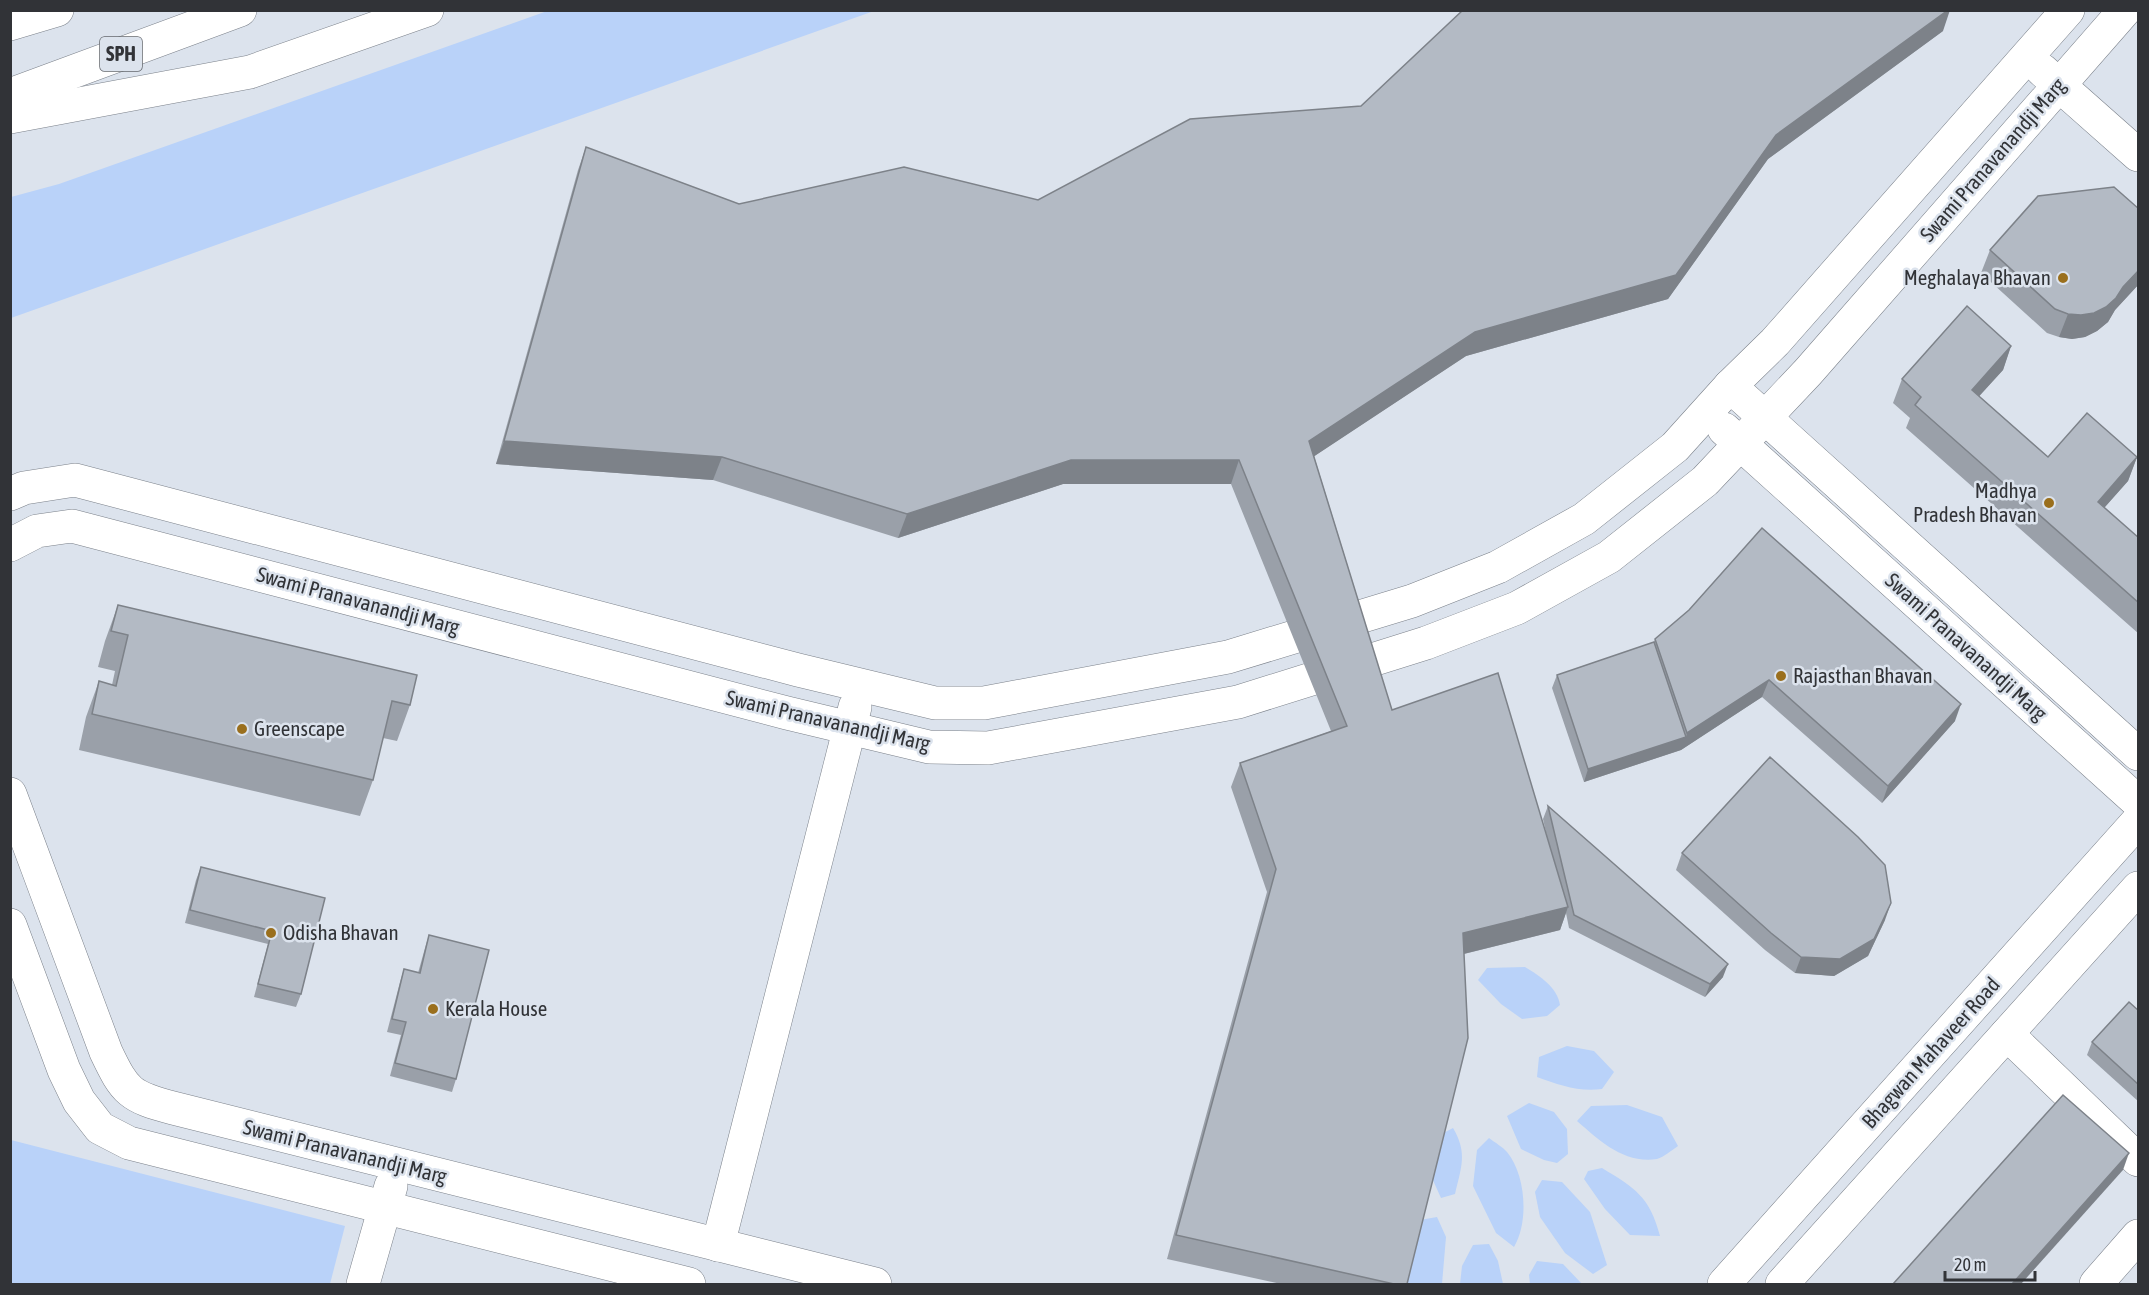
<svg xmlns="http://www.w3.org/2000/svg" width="2149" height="1295" viewBox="0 0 2149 1295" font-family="'Asap Condensed',sans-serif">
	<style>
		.green { fill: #b9d2f9 }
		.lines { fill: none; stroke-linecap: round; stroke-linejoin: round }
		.minor-casing { stroke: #7b818a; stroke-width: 34 }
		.highway-casing { stroke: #7b818a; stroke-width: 34 }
		.minor { stroke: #fff; stroke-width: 33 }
		.highway { stroke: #fff; stroke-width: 33 }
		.wall { fill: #9aa0a9 }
		.shaded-wall { fill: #7d8289 }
		.building { fill: #b3bac4; stroke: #7d8289; stroke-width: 1.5 }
		.poi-dot { fill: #9a6f1d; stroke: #dce3ed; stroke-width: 2 }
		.labels { text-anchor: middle; stroke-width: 5; stroke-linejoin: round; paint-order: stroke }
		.shield { fill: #dce3ed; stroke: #64686e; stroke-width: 1.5 }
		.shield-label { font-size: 20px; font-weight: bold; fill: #313337 }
		.street-label { font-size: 21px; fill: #313337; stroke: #dce3ed }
		.poi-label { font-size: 21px; fill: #313337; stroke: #dce3ed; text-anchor: start }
	</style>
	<rect width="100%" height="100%" fill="#dce3ed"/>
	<g class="green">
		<path d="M 550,10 L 874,11 L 11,318 L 11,197 L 59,184 Z"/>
		<path d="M 1525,967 C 1540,976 1557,987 1560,1005 L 1547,1016 L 1522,1019 L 1501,1004 L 1478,980 L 1487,968 Z"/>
		<path d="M 1567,1046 L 1594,1051 L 1614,1072 L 1602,1089 C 1578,1092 1559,1085 1537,1077 L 1539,1057 Z"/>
		<path d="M 1529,1103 L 1554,1112 L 1567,1129 L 1568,1154 L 1557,1163 L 1544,1160 L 1521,1149 L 1507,1116 Z"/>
		<path d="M 1627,1105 L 1662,1117 L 1678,1146 C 1672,1150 1664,1157 1657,1159 C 1624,1164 1600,1141 1577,1121 L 1591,1106 Z"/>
		<path d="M 1453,1128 C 1468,1153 1461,1168 1455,1194 L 1441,1198 L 1427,1167 L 1434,1138 Z"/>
		<path d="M 1489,1138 C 1494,1142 1503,1147 1507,1152 C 1526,1175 1529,1222 1514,1247 L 1496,1233 L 1473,1186 L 1477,1150 Z"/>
		<path d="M 11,1140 L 345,1226 L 330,1284 L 11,1284 Z"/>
		<path d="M 1602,1168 C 1635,1188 1650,1197 1660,1236 L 1630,1235 L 1605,1209 L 1584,1179 L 1588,1171 Z"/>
		<path d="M 1542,1180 L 1562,1182 L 1590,1212 L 1607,1265 L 1593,1274 L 1565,1253 L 1540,1217 L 1535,1192 Z"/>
		<path d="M 1437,1217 L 1446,1237 L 1442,1284 L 1397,1284 L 1420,1220 Z"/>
		<path d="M 1489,1244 L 1498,1261 L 1503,1284 L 1460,1284 L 1462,1266 L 1473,1245 Z"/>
		<path d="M 1537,1261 L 1563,1264 L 1582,1284 L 1530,1284 L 1529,1275 Z"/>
	</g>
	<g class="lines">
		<g class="minor-casing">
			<g id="minor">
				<path d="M 2042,70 L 2138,155"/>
				<path d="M 1730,386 L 2138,754"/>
				<path d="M 1724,429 L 2138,802"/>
				<path d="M 10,494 L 24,488 L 75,480 L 798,670 L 935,703 L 984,703 L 1228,657 L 1412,601 L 1498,567 L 1584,519 L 1675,447 L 1730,386 L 1775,342 L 2068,10"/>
				<path d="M 10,545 L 37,531 L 72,526 L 787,713 L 929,747 L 988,748 L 1238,702 L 1426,643 L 1517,608 L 1609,557 L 1705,481 L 1808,372 L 2125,10"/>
				<path d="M 10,794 L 106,1052 C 125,1092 130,1097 173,1108 L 875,1284"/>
				<path d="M 10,925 L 64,1070 L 79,1101 L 100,1128 L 129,1143 L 689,1284"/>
				<path d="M 2007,1034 L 2138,1160"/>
				<path d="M 718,1245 L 855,707"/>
				<path d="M 363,1284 L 391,1186"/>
				<path d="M 1724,1284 L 2138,821"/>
				<path d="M 1782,1284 L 2138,888"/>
				<path d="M 2096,1284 L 2138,1236"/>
			</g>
		</g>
		<g class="highway-casing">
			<g id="highway">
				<path d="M 10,24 L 57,10"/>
				<path d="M 10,95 L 240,10"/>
				<path d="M 10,117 L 250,72 L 427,10"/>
			</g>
		</g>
		<use href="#minor" class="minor"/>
		<use href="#highway" class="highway"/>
	</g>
	<g class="wall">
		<path d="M 1943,31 L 1768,159 L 1668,299 L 1466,356 L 1314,456 L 1392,710 L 1547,837 L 1543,819 L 1548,806 L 1723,977 L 1705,997 L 1569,928 L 1566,913 L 1560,930 L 1464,954 L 1407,1284 L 1281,1284 L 1167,1259 L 1267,892 L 1231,787 L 1240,763 L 1331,731 L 1231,484 L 1063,484 L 898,538 L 713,480 L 496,464 L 578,170 L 586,147 L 739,204 L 1038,200 L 1361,106 Z"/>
		<path d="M 2139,209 L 2139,284 L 2115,310 L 2108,322 L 2097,331 L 2085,337 L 2072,339 L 2059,337 L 2047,333 L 1981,273 L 1990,250 Z"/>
		<path d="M 2011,346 L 2003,370 L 1979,396 L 2048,457 L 2137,457 L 2128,481 L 2104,508 L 2139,538 L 2139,634 L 1906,428 L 1910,418 L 1893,403 L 1902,379 Z"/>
		<path d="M 118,605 L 410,705 L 397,741 L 383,738 L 373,780 L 360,816 L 79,750 L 86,717 L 99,681 L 112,685 L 115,671 L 98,667 L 105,641 Z"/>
		<path d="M 1655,639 L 1955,721 L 1882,803 L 1762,697 L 1681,750 L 1584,782 L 1552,688 L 1557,675 L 1654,642 Z"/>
		<path d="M 1682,853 L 1885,920 L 1868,956 L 1834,976 L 1795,973 L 1765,950 L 1676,870 Z"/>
		<path d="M 201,867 L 325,898 L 301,994 L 296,1007 L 254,997 L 268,944 L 185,923 L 196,880 Z"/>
		<path d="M 429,935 L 456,1079 L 452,1092 L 390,1076 L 401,1035 L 387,1032 L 400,982 L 404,969 L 418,973 L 425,948 Z"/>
		<path d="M 2139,1011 L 2139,1102 L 2087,1055 L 2092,1042 Z"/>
	</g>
	<g class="shaded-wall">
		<path d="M 1948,10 L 1950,10 L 1943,31 L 1768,159 L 1668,299 L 1466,356 L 1301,465 L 1309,441 L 1776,135 Z"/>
		<path d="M 2139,270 L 2139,284 L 2115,310 L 2108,322 L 2097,331 L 2085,337 L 2072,339 L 2059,337 L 2068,314 L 2123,287 Z"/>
		<path d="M 2011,346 L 2003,370 L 1963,414 L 1972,390 Z"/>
		<path d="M 504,441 L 722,457 L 713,480 L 496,464 Z"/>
		<path d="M 2137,457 L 2128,481 L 2089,525 L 2098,502 Z"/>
		<path d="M 1071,460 L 1239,460 L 1231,484 L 1063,484 L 898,538 L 907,514 Z"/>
		<path d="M 1769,680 L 1762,697 L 1681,750 L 1584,782 L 1588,769 L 1686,737 L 1687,733 Z"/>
		<path d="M 1961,704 L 1955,721 L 1882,803 L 1888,786 Z"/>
		<path d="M 1891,903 L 1885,920 L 1868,956 L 1834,976 L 1795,973 L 1801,957 Z"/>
		<path d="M 1568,907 L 1560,930 L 1455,956 L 1463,933 Z"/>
		<path d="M 1728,964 L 1723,977 L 1705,997 L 1710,984 Z"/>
		<path d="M 2129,1153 L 2123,1170 L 2021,1284 L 2012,1284 Z"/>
	</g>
	<g class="building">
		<path d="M 1463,10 L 1948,10 L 1776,135 L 1676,275 L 1475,332 L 1309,441 L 1392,710 L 1498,673 L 1568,907 L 1463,933 L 1468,1038 L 1407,1284 L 1394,1284 L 1176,1235 L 1276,869 L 1240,763 L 1347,726 L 1239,460 L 1071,460 L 907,514 L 722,457 L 504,441 L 586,147 L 739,204 L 904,167 L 1038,200 L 1190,119 L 1361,106 Z"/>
		<path d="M 2114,187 L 2139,209 L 2139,270 L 2123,287 L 2116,298 L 2106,307 L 2094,313 L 2081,315 L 2068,314 L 2055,309 L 1990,250 L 2038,196 Z"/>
		<path d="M 1967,306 L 2011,346 L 1972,390 L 2048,457 L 2087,413 L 2137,457 L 2098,502 L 2139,538 L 2139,603 L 1915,405 L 1921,397 L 1902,379 Z"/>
		<path d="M 1762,528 L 1961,704 L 1888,786 L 1769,680 L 1687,733 L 1655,639 L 1689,610 Z"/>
		<path d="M 118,605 L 417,675 L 410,705 L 392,701 L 373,780 L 92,714 L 99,681 L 116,686 L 128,635 L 111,631 Z"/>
		<path d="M 1654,642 L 1686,737 L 1588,769 L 1557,675 Z"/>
		<path d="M 1770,757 L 1858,837 L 1885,865 L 1891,903 L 1874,939 L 1840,959 L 1801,957 L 1771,933 L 1682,853 Z"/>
		<path d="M 1548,806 L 1728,964 L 1710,984 L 1574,915 Z"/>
		<path d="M 201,867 L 325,898 L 301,994 L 258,984 L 272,931 L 190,910 Z"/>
		<path d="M 429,935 L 489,950 L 456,1079 L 395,1063 L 406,1022 L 392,1019 L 404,969 L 420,973 Z"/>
		<path d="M 2129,1002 L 2139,1011 L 2139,1085 L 2092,1042 Z"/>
		<path d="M 2063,1095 L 2129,1153 L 2012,1284 L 1893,1284 Z"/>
	</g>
	<g class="poi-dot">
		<circle cx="2063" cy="278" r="6"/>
		<circle cx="2049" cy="503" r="6"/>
		<circle cx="1781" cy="676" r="6"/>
		<circle cx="242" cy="729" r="6"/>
		<circle cx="271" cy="933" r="6"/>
		<circle cx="433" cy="1009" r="6"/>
	</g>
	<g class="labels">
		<rect class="shield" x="100" y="37" width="42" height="34" rx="4.5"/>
		<g class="shield-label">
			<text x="121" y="61">SPH</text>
		</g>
		<g class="street-label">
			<text transform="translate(1993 160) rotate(-49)" y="7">Swami Pranavanandji Marg</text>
			<text transform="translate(358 601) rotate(15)" y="7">Swami Pranavanandji Marg</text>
			<text transform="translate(1966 647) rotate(42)" y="7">Swami Pranavanandji Marg</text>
			<text transform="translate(828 721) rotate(13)" y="7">Swami Pranavanandji Marg</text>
			<text transform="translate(1931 1053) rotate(-48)" y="7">Bhagwan Mahaveer Road</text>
			<text transform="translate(345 1152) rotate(14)" y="7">Swami Pranavanandji Marg</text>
		</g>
		<g class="poi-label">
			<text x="2051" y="285" text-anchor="end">Meghalaya Bhavan</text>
			<text x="2037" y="498" text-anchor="end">Madhya<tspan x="2037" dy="24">Pradesh Bhavan</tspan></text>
			<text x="1793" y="683">Rajasthan Bhavan</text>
			<text x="254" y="736">Greenscape</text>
			<text x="283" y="940">Odisha Bhavan</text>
			<text x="445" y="1016">Kerala House</text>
		</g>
	</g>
	<rect width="2149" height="1295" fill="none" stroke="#313337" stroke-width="24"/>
	<path d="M1945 1271v9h90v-9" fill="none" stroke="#313337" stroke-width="3"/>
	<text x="1954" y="1271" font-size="18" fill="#313337" stroke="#dce3ed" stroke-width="4.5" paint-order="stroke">20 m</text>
</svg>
